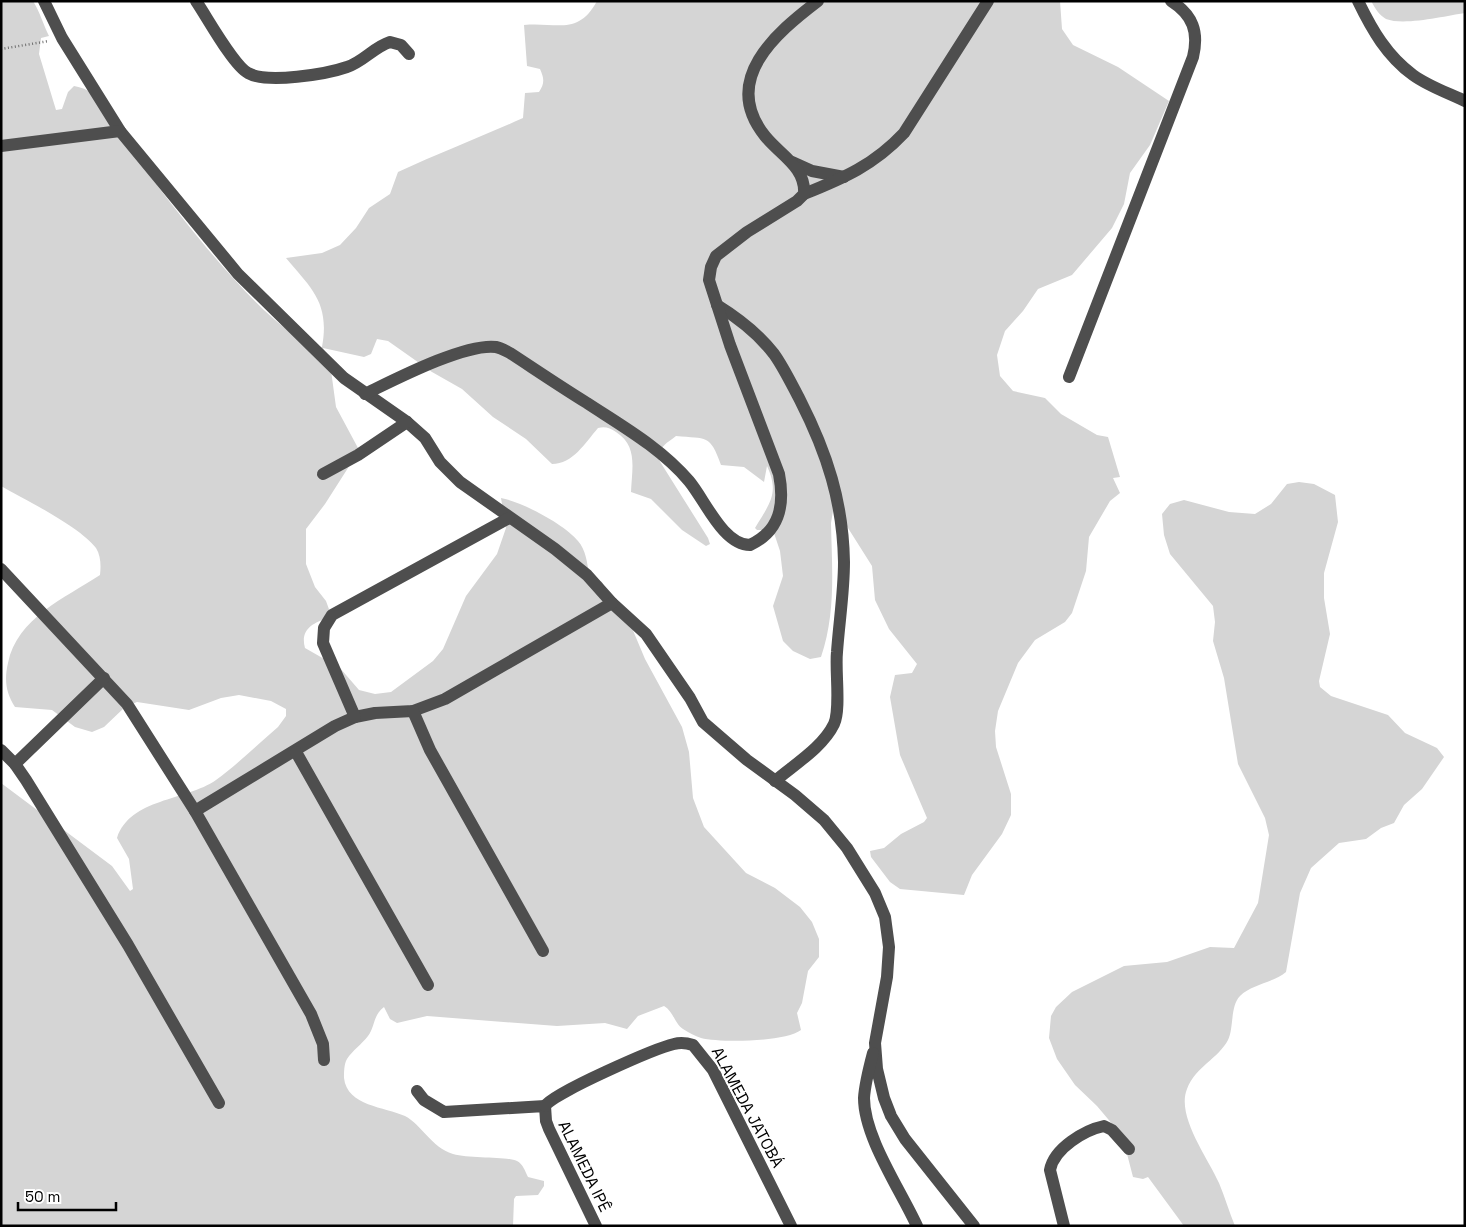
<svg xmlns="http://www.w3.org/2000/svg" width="1466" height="1227" viewBox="0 0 1466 1227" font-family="'Space Grotesk',sans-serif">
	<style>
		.green { fill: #d5d5d5 }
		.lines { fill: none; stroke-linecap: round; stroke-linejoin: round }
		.path { stroke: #707070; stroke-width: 2.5; stroke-dasharray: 1 2.5; stroke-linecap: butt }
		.minor { stroke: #4e4e4e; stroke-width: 12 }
		.labels { text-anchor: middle; stroke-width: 4; stroke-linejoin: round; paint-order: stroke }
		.street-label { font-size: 16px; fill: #000; stroke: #fff }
	</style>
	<rect width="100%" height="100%" fill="#fff"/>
	<g class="green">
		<path d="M 1,1 L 33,1 C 40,12 43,24 49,36 L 41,38 L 39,54 L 56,110 L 62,109 L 68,92 L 74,86 C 78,87 84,88 88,91 C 98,98 124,140 133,153 C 165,196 272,342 322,347 C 330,303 312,289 286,258 L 322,253 L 340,245 L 356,228 L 369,208 L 390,194 L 398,172 C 439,153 481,137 523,118 L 525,93 L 539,92 C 545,83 544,78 540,69 L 527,66 L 524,25 C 557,22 578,36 597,1 L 1060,1 L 1062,29 L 1073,45 L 1118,67 L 1169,101 L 1150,145 L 1130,173 L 1124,204 L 1112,228 L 1072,275 L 1038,289 L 1023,311 L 1005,331 L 997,355 L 1000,376 L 1013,391 L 1045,398 L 1061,414 L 1097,435 L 1108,437 L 1120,477 L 1113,478 L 1120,493 L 1110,501 L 1089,537 L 1086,571 L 1072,613 L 1065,622 L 1035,640 L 1018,663 L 998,711 L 995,731 L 996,747 L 1011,794 L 1011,815 L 1002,834 L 972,875 L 964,895 L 900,889 L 890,882 L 871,857 L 870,851 L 884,848 L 901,834 L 924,822 L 927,818 L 900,755 L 890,697 L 895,675 L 912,673 L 917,664 L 889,629 L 875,600 L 872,566 L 836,509 L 833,511 L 831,523 C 832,569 836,613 821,657 L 810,659 L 793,651 L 783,641 L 773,606 L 783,576 L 780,551 L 773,530 L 757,530 L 755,528 C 769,504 780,494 767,466 L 764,482 L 744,467 L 721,465 C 710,434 707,439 676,436 C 667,443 658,447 659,460 L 708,538 L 710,544 L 706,546 L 682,530 L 651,499 L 631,492 C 632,468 638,446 616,432 C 610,428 605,426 598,428 C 585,443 573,464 552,464 L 526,439 L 493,417 L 462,389 L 432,372 L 388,341 L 377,339 L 371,354 L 364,357 L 323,348 L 330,363 L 336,407 L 358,448 L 355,457 L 325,504 L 306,529 L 306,564 L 315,587 L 326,601 L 330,612 L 328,618 C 312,623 300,630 305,648 L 340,668 L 359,690 L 375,694 L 391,692 L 433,661 L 443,649 L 466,596 L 497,554 L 506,528 L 501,498 C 522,502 564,524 578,541 C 586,550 587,563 589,574 L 602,582 L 609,596 L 629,621 L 645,659 L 682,727 L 689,752 L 693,798 L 704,827 L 746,873 L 775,888 L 800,907 L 812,922 L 819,939 L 819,957 L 808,971 L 802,1003 L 797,1013 L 801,1030 C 785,1042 721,1043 701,1038 C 695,1036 688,1032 683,1029 C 675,1024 673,1011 664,1006 L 638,1016 L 627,1029 L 605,1023 L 557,1026 L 427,1016 L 397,1023 L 390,1019 L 384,1007 C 373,1015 375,1027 368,1036 C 362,1044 352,1051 347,1059 C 344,1064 344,1072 344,1078 C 347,1106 385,1107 405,1116 C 422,1125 431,1147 453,1154 C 470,1159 506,1156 517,1161 C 523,1164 525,1171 528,1177 L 544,1181 L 544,1186 L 538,1195 L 516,1196 L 514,1199 L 513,1226 L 1,1226 L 1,783 L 112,866 L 130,891 L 133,889 L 129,859 L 117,838 C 130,798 186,801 216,780 C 238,764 258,744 278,727 L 286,716 L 286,709 L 271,701 L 239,695 L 221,698 L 189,710 L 137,702 L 125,707 L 104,727 L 92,732 L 75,727 L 52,710 L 15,707 C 6,693 4,680 8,663 C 17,618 65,598 100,575 C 101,566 101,556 96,548 C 79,526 27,501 1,486 Z"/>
		<path d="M 1371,1 L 1465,1 L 1465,13 C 1445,16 1404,26 1386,19 C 1379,15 1375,8 1371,1 Z"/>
		<path d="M 1299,482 L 1314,484 L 1335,495 L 1338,522 L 1324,573 L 1324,598 L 1330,634 L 1319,681 L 1320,687 L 1331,696 L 1388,715 L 1405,733 L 1437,748 L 1444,757 L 1422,789 L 1404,805 L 1394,823 L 1381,828 L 1366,839 L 1339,843 L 1311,868 L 1300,893 L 1286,972 C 1273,983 1252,984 1240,996 C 1230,1006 1234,1028 1228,1040 C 1218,1059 1196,1066 1187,1089 C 1176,1116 1208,1158 1219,1183 C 1225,1197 1229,1212 1235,1226 L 1184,1226 L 1148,1177 L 1143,1179 L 1133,1177 L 1126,1150 L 1113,1125 L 1097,1106 L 1075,1085 L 1057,1059 L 1049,1038 L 1051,1016 L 1056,1007 L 1072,992 L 1124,966 L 1167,962 L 1210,947 L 1234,948 L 1258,903 L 1269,835 L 1265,818 L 1238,764 L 1224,678 L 1213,641 L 1215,622 L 1213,606 L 1170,554 L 1164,535 L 1162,514 L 1170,504 L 1184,500 L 1229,512 L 1255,514 L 1271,504 L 1287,484 Z"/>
	</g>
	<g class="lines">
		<path class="path" d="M 1,49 L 49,41"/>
		<g class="minor">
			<path d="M 44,1 L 62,38 L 120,131 L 238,274 L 344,378 L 407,422 L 425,438 L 440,462 L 460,482 L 555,549 L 587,575 L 612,603 L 646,634 L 690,698 L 703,722 L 747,760 L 795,795 L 824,820 L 847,848 L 875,893 L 885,917 L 889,947 L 887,977 L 875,1043 L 877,1069 L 884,1098 L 891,1116 L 905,1139 L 974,1226"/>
			<path d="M 196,1 C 207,17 233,65 248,73 C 267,84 327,74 347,67 C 363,62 374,47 390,42 L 401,45 L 409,54"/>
			<path d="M 1358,1 C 1372,30 1387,56 1413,75 C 1428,86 1448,93 1465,101"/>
			<path d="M 1,146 L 120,131"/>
			<path d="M 792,162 L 812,171 L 844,177"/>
			<path d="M 804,194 C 844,178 874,165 904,133 L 988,1"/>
			<path d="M 717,305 C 738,318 758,333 774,354 C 784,368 792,385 800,400 C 827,453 843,502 844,562 C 844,592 839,623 837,652 C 835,671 841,709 834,724 C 823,747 795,764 775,781"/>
			<path d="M 1069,377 L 1193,57 C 1199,32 1193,15 1171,1"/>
			<path d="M 365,394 C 394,380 465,343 496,347 C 501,348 506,351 510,353 C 536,370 561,387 587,403 C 622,426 661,448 689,481 C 705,500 723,545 750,545 C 780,531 785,505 779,474 L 730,345 L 709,280 L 711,267 L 716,256 L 747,232 L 797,201 L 804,194 C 806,167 780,155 765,136 C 720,80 776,33 818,1"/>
			<path d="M 323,474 L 358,455 L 407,422"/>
			<path d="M 1,569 L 127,704 L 195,811 L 335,726 L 355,717 L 375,713 L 413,711 L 445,699 L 612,603"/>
			<path d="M 413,711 L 430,750 L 543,951"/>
			<path d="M 355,717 L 323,643 L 324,628 L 332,615 L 509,518"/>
			<path d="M 1,750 L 15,764 L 26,780 L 128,945 L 219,1103"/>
			<path d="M 296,752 L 428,985"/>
			<path d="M 15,764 L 104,678"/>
			<path d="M 195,811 L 311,1014 L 323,1044 L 324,1060"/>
			<path d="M 873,1053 C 869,1068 865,1083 864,1098 C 864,1137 900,1189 917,1226"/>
			<path d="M 417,1091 L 424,1100 L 444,1112 L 545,1106 L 546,1121 L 549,1129 L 596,1226"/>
			<path d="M 545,1106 C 553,1093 656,1048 674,1044 C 681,1042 687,1043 693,1045 L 713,1070 L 791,1226"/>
			<path d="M 1064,1226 L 1050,1170 C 1054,1148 1085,1130 1104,1126 L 1112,1130 L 1129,1149"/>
		</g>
	</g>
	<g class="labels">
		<g class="street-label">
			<text transform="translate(748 1107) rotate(62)" y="6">ALAMEDA JATOBÁ</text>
			<text transform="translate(585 1166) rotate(64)" y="6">ALAMEDA IPÊ</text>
		</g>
	</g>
	<rect width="1466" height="1227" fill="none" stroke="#000000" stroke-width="5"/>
	<path d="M18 1202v8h98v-8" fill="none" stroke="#000000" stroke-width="2.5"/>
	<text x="25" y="1202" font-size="15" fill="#000000" stroke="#ffffff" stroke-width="4" paint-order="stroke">50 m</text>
</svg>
